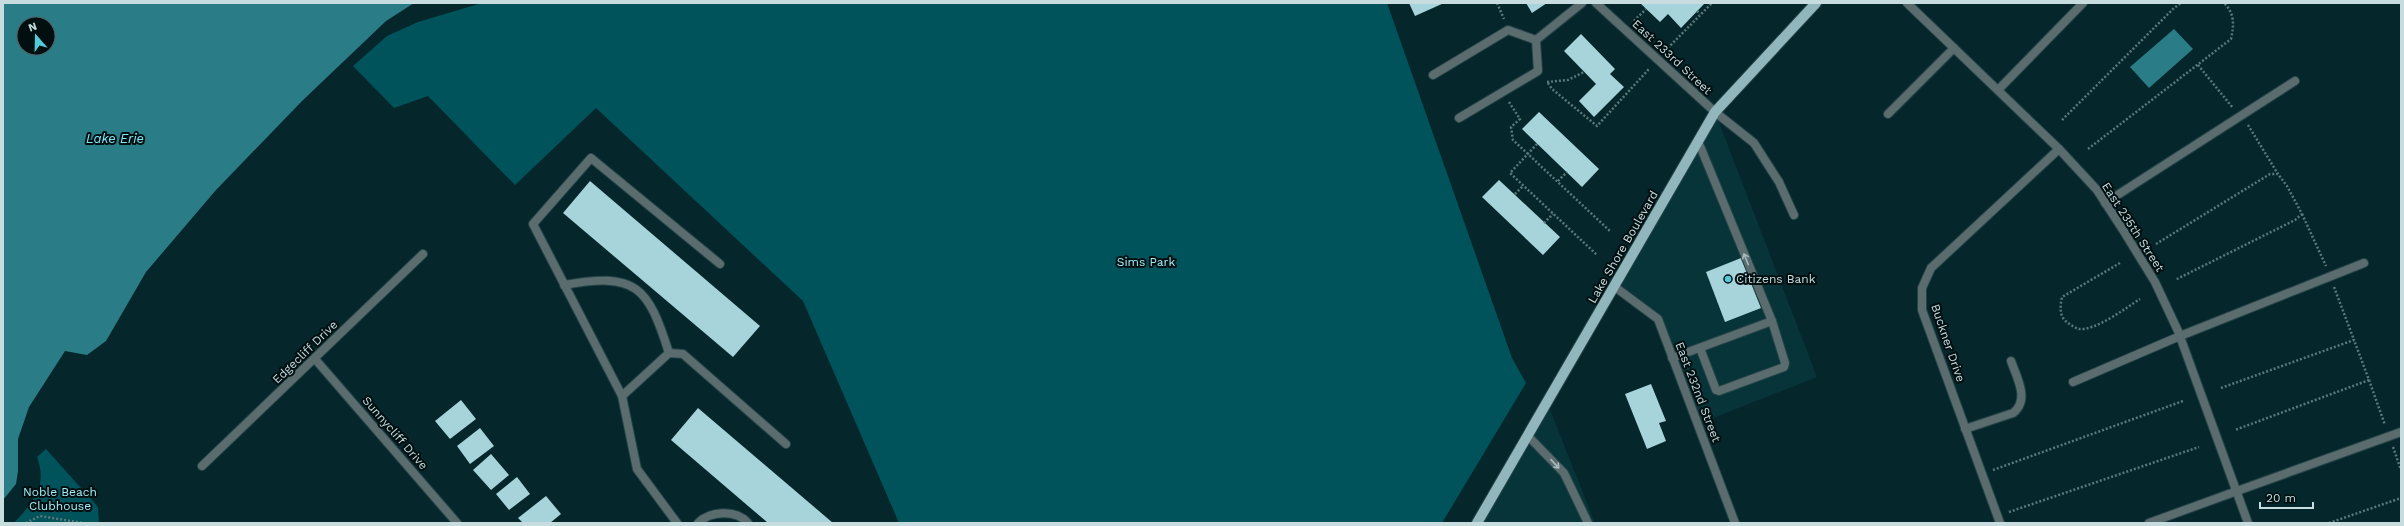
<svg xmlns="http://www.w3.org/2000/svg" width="2404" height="526" viewBox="0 0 2404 526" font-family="'Work Sans',sans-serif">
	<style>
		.built { fill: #073439 }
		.green { fill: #00535b }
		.water { fill: #2a7c86; fill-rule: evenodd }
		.building { fill: #a6d4da }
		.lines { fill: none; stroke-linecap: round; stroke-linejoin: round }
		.service-casing { stroke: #244448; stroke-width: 10 }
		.minor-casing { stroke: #244448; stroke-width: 10 }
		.primary-casing { stroke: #244448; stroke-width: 12 }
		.path { stroke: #5b787b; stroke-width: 2.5; stroke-dasharray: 2 2; stroke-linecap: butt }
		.service { stroke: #5a6c6e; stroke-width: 8 }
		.minor { stroke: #5a6c6e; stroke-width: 8 }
		.primary { stroke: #91b7bc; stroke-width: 10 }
		.oneway { stroke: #a6babd }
		.poi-dot { fill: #52cbd9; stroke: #010f11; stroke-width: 1.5 }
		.labels { text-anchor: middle; stroke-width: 4; stroke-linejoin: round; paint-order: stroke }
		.street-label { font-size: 12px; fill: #c6dcdf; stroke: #010f11 }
		.park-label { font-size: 12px; fill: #a1eef8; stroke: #010f11 }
		.poi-label { font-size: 12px; fill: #c6dcdf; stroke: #010f11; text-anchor: start }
		.water-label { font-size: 13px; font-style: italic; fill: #80edfb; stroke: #010f11 }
	</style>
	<rect width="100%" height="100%" fill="#05272b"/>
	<g class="built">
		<path d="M 1715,112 L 1817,377 L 1698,424 L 1658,319 L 1615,287 Z"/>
		<path d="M 1547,402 L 1595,523 L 1477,523 Z"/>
	</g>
	<g class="green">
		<path d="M 482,3 L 1387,3 L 1512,358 L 1526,383 L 1442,523 L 899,523 L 803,301 L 596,108 L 515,185 L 428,96 L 394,108 L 353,66 L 387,36 L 418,22 Z"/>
		<path d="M 46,449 L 98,507 L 99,523 L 14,523 C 33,502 48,487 37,457 Z"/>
	</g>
	<g class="water">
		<path d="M 3,3 L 414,3 L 386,21 L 302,101 L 216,190 L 146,272 L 106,341 L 87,355 L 65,351 L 29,407 L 18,439 L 18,471 L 16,484 L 3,500 ZM 24,24 L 48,24 L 48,48 L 24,48 Z"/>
		<path d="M 2174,29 L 2193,49 L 2149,88 L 2130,67 Z"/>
	</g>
	<g class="building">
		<path d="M 1409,3 L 1444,3 L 1415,16 Z"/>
		<path d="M 1526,3 L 1547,3 L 1532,13 Z"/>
		<path d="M 1640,3 L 1705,3 L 1681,28 L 1668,14 L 1660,22 Z"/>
		<path d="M 1581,34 L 1615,69 L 1610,74 L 1624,87 L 1594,117 L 1579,101 L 1596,84 L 1564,51 Z"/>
		<path d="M 1539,112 L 1599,169 L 1582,187 L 1522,129 Z"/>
		<path d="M 1499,180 L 1560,237 L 1543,255 L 1482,197 Z"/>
		<path d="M 590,181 L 760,326 L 733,357 L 563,213 Z"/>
		<path d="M 1741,258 L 1761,308 L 1725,322 L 1706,272 Z"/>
		<path d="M 1651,384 L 1666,421 L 1659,423 L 1666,441 L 1647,449 L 1625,394 Z"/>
		<path d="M 461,400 L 476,419 L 450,439 L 435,421 Z"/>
		<path d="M 698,408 L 833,523 L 768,523 L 671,440 Z"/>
		<path d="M 480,428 L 494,446 L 470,464 L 457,446 Z"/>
		<path d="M 491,454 L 509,475 L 491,490 L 473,470 Z"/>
		<path d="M 517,477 L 530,494 L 509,510 L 496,494 Z"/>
		<path d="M 546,496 L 561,514 L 550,523 L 523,523 L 518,518 Z"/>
	</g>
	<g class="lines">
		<g class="service-casing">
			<g id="service">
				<path d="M 1433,75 L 1508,30 L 1536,40"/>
				<path d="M 1715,112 L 1754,143 L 1779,182 L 1794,215"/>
				<path d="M 1888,114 L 1954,48"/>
				<path d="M 1459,118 L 1538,71 L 1536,40 L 1582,3"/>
				<path d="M 1698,141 L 1772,321 L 1785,363 L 1784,367 L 1719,391 L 1716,390 L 1700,348"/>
				<path d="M 564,285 C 636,272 648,286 669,353"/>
				<path d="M 1672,358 L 1772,321"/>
				<path d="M 2073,382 L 2180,336"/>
				<path d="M 622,396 L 669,353 L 683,354 L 786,444"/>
				<path d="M 1965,429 L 2013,413 C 2030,400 2017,378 2011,361"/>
				<path d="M 1528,436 L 1564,473 L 1588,523"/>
				<path d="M 677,523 L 637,469 L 622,396 L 533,224 L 591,158 L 720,264"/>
				<path d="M 698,523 C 710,511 736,509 748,523"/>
				<path d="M 2149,523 L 2237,491"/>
			</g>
		</g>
		<g class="minor-casing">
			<g id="minor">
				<path d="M 1596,3 L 1715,112"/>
				<path d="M 1907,3 L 2059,149 L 2097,190 L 2123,230 L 2155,282 L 2178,331 L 2248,523"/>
				<path d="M 1998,90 L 2083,3"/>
				<path d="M 2105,203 L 2295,81"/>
				<path d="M 1615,287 L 1658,319 L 1735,523"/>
				<path d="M 2180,336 L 2364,263"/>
				<path d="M 315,359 L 457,523"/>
				<path d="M 202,466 L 423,254"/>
				<path d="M 2237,491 L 2401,432"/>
				<path d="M 2000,523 L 1922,310 L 1922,288 L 1931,268 L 2059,149"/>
			</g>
		</g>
		<g class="primary-casing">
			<path id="primary" d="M 1477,523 L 1715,112 L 1816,3"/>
		</g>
		<g class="path">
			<path d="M 1497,3 L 1504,19"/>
			<path d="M 1697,11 L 1700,14"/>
			<path d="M 1634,21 L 1646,9"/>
			<path d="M 1665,51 L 1712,3"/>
			<path d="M 2198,65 L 2233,108"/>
			<path d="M 1547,82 L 1568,80 L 1584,72"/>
			<path d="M 1548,83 L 1552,89 L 1597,126 L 1649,69"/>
			<path d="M 1509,102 L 1520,119 L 1511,127 L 1513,140 L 1611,232"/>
			<path d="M 2062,120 L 2174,8 L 2181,3"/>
			<path d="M 2248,125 L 2278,174"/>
			<path d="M 1537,144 L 1510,173 L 1597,255"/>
			<path d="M 2088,149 L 2231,39 C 2234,25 2235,14 2224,3"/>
			<path d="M 1558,181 L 1567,172"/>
			<path d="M 1515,194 L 1523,186"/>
			<path d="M 2302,214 L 2326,266"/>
			<path d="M 1544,223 L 1553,214"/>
			<path d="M 2156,244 L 2270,174 L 2278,174 L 2287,186 L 2302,214 L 2295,220 L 2175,280"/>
			<path d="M 2120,263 L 2062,297 C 2060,307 2059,317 2068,323 C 2071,325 2075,328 2079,329 C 2095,331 2126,308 2140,299"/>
			<path d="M 2334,287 L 2354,340"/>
			<path d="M 2369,380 L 2385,425"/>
			<path d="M 2221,388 L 2354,340 L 2369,380 L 2235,430"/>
			<path d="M 2393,447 L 2401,470"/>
			<path d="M 1993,470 L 2183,401"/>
			<path d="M 2009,512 L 2199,447"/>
			<path d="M 26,523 L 40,516 L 83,523"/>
			<path d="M 2329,523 L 2401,498"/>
		</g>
		<use href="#service" class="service"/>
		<use href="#minor" class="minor"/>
		<use href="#primary" class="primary"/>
	</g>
	<defs><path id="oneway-shaft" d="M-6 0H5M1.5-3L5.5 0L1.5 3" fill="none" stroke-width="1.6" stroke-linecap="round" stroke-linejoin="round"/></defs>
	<g class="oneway">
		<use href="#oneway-shaft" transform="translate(1746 259) rotate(-112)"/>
		<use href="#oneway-shaft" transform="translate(1555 464) rotate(47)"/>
	</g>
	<circle class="poi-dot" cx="1728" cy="279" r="4"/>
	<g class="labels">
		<g class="street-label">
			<text transform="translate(1672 57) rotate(43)" y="4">East 233rd Street</text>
			<text transform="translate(2133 227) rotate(57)" y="4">East 235th Street</text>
			<text transform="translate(1623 247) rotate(-60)" y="4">Lake Shore Boulevard</text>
			<text transform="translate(1948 343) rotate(71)" y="4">Buckner Drive</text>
			<text transform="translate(305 352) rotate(-44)" y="4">Edgecliff Drive</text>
			<text transform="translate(1698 392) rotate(69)" y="4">East 232nd Street</text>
			<text transform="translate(395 433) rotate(49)" y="4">Sunnycliff Drive</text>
		</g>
		<g class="park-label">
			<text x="1146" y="266">Sims Park</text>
			<text x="60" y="496">Noble Beach<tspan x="60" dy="14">Clubhouse</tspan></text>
		</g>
		<g class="poi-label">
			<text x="1736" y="283">Citizens Bank</text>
		</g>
		<g class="water-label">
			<text x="115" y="143">Lake Erie</text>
		</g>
	</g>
	<rect width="2404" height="526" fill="none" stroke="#c6dcdf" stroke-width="8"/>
	<g transform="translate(36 36) rotate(340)"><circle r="19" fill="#010f11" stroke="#506163"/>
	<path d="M0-3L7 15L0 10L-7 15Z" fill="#52cbd9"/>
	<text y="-6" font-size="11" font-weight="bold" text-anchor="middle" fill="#c6dcdf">N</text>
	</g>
	<path d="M2260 502v6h53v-6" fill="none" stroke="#c6dcdf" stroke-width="2"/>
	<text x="2266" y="502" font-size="12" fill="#c6dcdf" stroke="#010f11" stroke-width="3" paint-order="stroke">20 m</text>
</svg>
